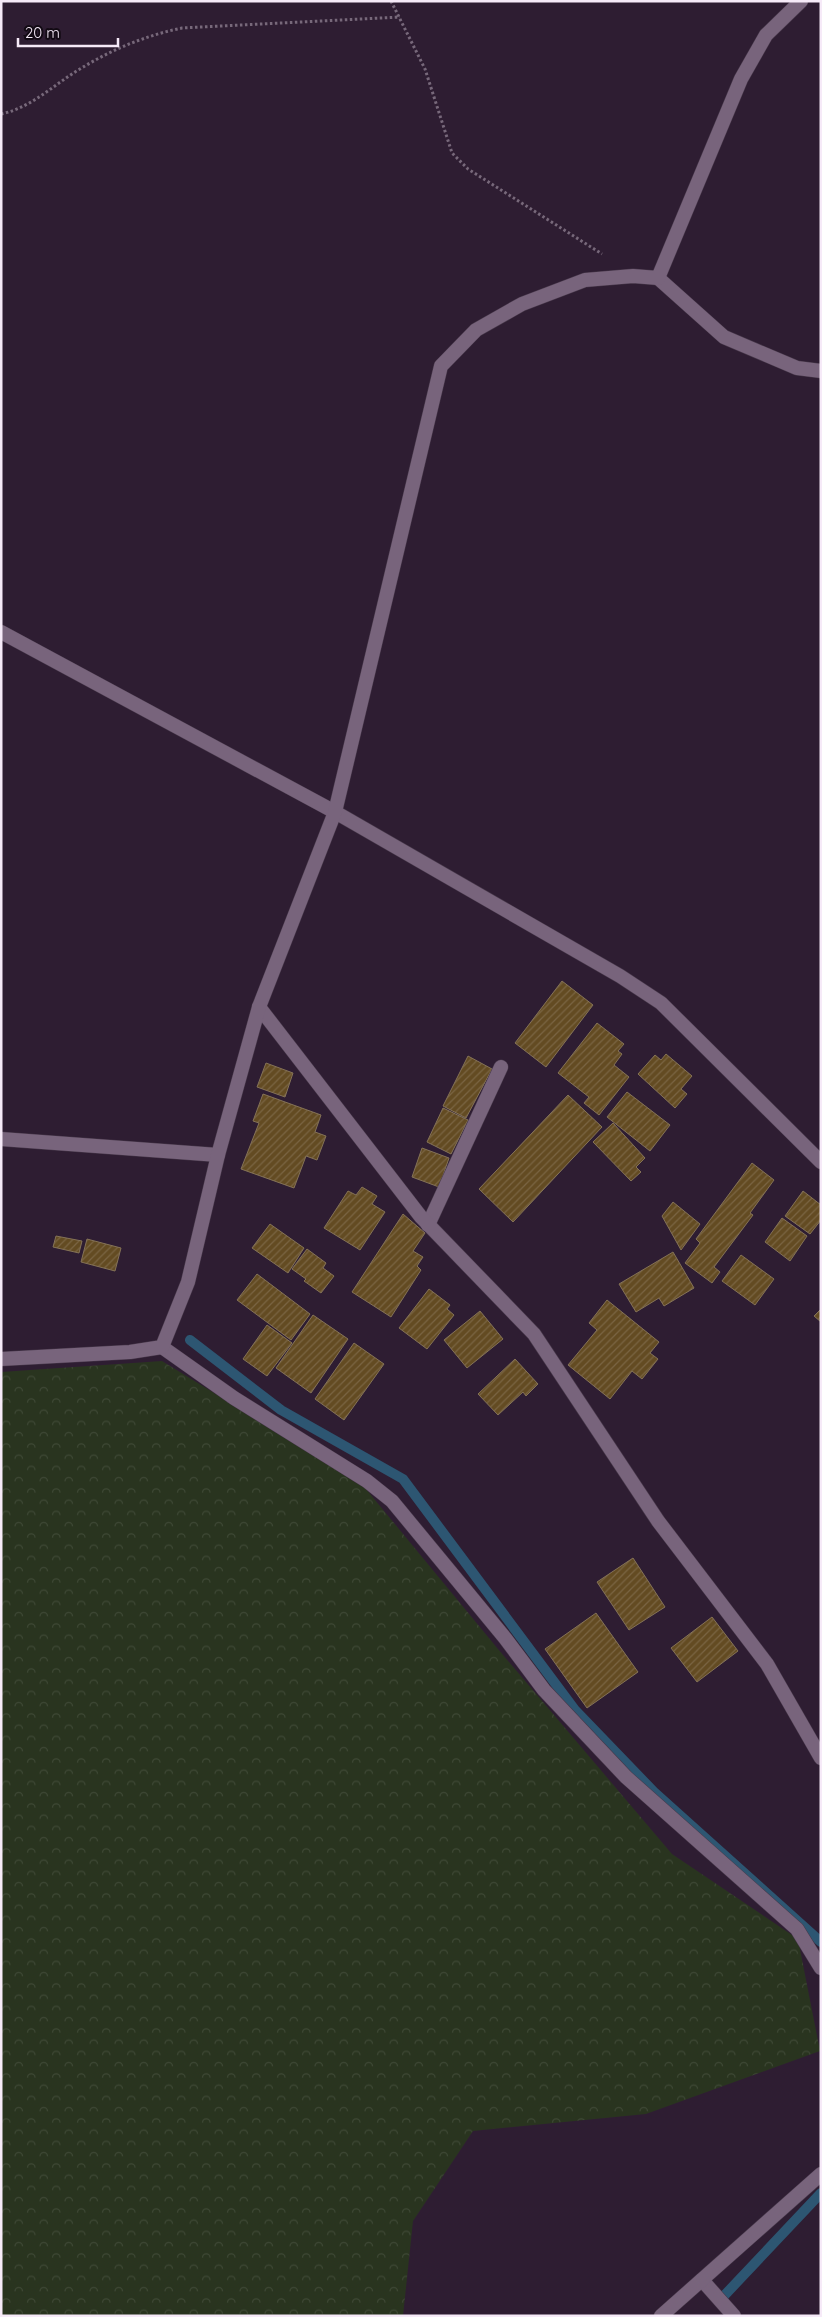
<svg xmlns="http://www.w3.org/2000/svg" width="822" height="2317" viewBox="0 0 822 2317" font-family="Quicksand,sans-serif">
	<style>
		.forest { fill: url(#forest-crowns) }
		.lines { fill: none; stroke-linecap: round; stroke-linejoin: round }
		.stream { stroke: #2d5672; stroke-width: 10 }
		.building { fill: url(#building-hatch); stroke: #847257 }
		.service-casing { stroke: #47384a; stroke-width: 15 }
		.minor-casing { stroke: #47384a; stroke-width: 15 }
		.path { stroke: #77687a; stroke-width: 3; stroke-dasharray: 2.5 2.5; stroke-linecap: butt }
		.service { stroke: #78647c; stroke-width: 14 }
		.minor { stroke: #78647c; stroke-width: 14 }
	</style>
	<defs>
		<pattern id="forest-crowns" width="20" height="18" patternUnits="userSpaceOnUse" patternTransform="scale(1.25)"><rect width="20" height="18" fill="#29341f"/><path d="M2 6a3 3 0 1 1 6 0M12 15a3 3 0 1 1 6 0" fill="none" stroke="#3e4835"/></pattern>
		<pattern id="building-hatch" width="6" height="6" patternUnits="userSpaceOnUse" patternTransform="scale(1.25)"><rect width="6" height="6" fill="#634b22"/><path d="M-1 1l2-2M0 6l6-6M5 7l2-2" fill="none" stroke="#7a6543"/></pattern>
	</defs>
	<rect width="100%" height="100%" fill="#2e1d32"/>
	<path class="forest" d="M 162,1361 L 361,1483 L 498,1649 L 672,1854 L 798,1939 L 820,2051 L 646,2114 L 473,2131 L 413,2221 L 403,2316 L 1,2316 L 1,1372 Z"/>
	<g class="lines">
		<g class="stream">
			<path d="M 190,1340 L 281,1410 L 403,1479 L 575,1710 L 654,1792 L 821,1942"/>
			<path d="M 721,2299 L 821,2193"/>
		</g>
	</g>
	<g class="building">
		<path d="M 562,981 L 593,1005 L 546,1067 L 515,1043 Z"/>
		<path d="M 597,1023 L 624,1044 L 618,1051 L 622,1054 L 614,1065 L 629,1077 L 599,1115 L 584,1103 L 589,1097 L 558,1073 Z"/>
		<path d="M 666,1054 L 692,1076 L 681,1089 L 687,1094 L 675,1108 L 638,1074 L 655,1055 L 661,1060 Z"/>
		<path d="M 468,1056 L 492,1069 L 466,1118 L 443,1106 Z"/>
		<path d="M 266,1063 L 293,1073 L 285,1097 L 257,1087 Z"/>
		<path d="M 627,1092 L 670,1125 L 650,1151 L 607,1117 Z"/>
		<path d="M 263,1094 L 321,1115 L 315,1132 L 326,1136 L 317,1160 L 306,1156 L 294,1188 L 241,1169 L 259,1123 L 253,1121 Z"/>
		<path d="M 568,1095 L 602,1127 L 513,1222 L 479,1189 Z"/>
		<path d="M 443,1108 L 468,1120 L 451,1154 L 427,1142 Z"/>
		<path d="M 613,1123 L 645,1158 L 636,1167 L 641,1172 L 631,1181 L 593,1142 Z"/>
		<path d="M 422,1148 L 449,1158 L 439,1187 L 412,1177 Z"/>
		<path d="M 752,1163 L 774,1180 L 750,1213 L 753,1215 L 714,1267 L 720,1272 L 712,1283 L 685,1263 L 700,1243 L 696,1239 Z"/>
		<path d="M 362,1187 L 377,1196 L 372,1204 L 385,1212 L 360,1250 L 324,1228 L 348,1191 L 356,1195 Z"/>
		<path d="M 803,1191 L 821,1205 L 821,1220 L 810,1234 L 785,1216 Z"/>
		<path d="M 673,1202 L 700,1224 L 681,1250 L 662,1216 Z"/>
		<path d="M 403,1214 L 425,1233 L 413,1251 L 423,1257 L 417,1266 L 421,1270 L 391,1317 L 352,1292 Z"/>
		<path d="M 782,1218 L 807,1236 L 790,1261 L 765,1242 Z"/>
		<path d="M 270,1224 L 304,1248 L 288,1273 L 252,1248 Z"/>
		<path d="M 56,1236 L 82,1241 L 79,1253 L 53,1247 Z"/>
		<path d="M 87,1239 L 121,1248 L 115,1271 L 81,1262 Z"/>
		<path d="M 307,1249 L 326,1263 L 323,1268 L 334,1276 L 321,1293 L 304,1281 L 306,1279 L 292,1269 Z"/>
		<path d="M 673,1252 L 694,1288 L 664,1306 L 659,1298 L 636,1312 L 619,1284 Z"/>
		<path d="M 741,1255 L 774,1279 L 755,1305 L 722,1281 Z"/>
		<path d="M 257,1274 L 310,1314 L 291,1340 L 237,1300 Z"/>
		<path d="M 429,1289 L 450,1305 L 447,1309 L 454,1315 L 427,1349 L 399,1328 Z"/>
		<path d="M 607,1300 L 659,1342 L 650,1353 L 658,1359 L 642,1379 L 632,1371 L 610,1399 L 568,1365 L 597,1330 L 589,1323 Z"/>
		<path d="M 821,1309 L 821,1322 L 814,1316 Z"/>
		<path d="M 480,1311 L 503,1339 L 467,1368 L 444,1340 Z"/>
		<path d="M 313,1315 L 348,1339 L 311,1393 L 276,1368 Z"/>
		<path d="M 267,1325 L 292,1343 L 267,1376 L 243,1359 Z"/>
		<path d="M 354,1343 L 384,1364 L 344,1420 L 315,1399 Z"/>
		<path d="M 515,1359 L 538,1384 L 526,1396 L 523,1392 L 498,1415 L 478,1394 Z"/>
		<path d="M 633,1558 L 665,1607 L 629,1630 L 597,1582 Z"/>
		<path d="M 596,1613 L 638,1672 L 587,1708 L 545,1649 Z"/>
		<path d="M 712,1617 L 738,1651 L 697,1682 L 671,1648 Z"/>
	</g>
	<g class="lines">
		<g class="service-casing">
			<g id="service">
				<path d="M 428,1225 L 501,1067"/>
				<path d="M 162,1347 L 234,1398 L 367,1481 L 392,1501 L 505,1638 L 544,1690 L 626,1777 L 797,1929 L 821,1968"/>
				<path d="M 702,2280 L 734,2316"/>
			</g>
		</g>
		<g class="minor-casing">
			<g id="minor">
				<path d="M 658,278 L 724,337 L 797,368 L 821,371"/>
				<path d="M 1,632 L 335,812 L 620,976 L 661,1003 L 821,1162"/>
				<path d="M 259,1007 L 421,1217 L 534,1334 L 658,1521 L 767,1664 L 821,1758"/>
				<path d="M 1,1139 L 218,1155"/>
				<path d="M 1,1359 L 130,1352 L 162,1347 L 188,1282 L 218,1155 L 259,1007 L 335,812 L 441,366 L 476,330 L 522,304 L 585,280 L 633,276 L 658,278 L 741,79 L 766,35 L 801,1"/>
				<path d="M 661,2316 L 821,2174"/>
			</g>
		</g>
		<g class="path">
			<path d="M 391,1 L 425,69 L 452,153 L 468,169 L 602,254"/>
			<path d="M 1,114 C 34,107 56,82 85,66 C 115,48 148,35 182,28 L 400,17"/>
		</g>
		<use href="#service" class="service"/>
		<use href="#minor" class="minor"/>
	</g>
	<rect width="822" height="2317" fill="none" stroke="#f6eaf8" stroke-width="5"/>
	<path d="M18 38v8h100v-8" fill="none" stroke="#f6eaf8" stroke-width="2.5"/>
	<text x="25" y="38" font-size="15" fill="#f6eaf8" stroke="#120a13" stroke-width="4" paint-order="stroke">20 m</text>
</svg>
